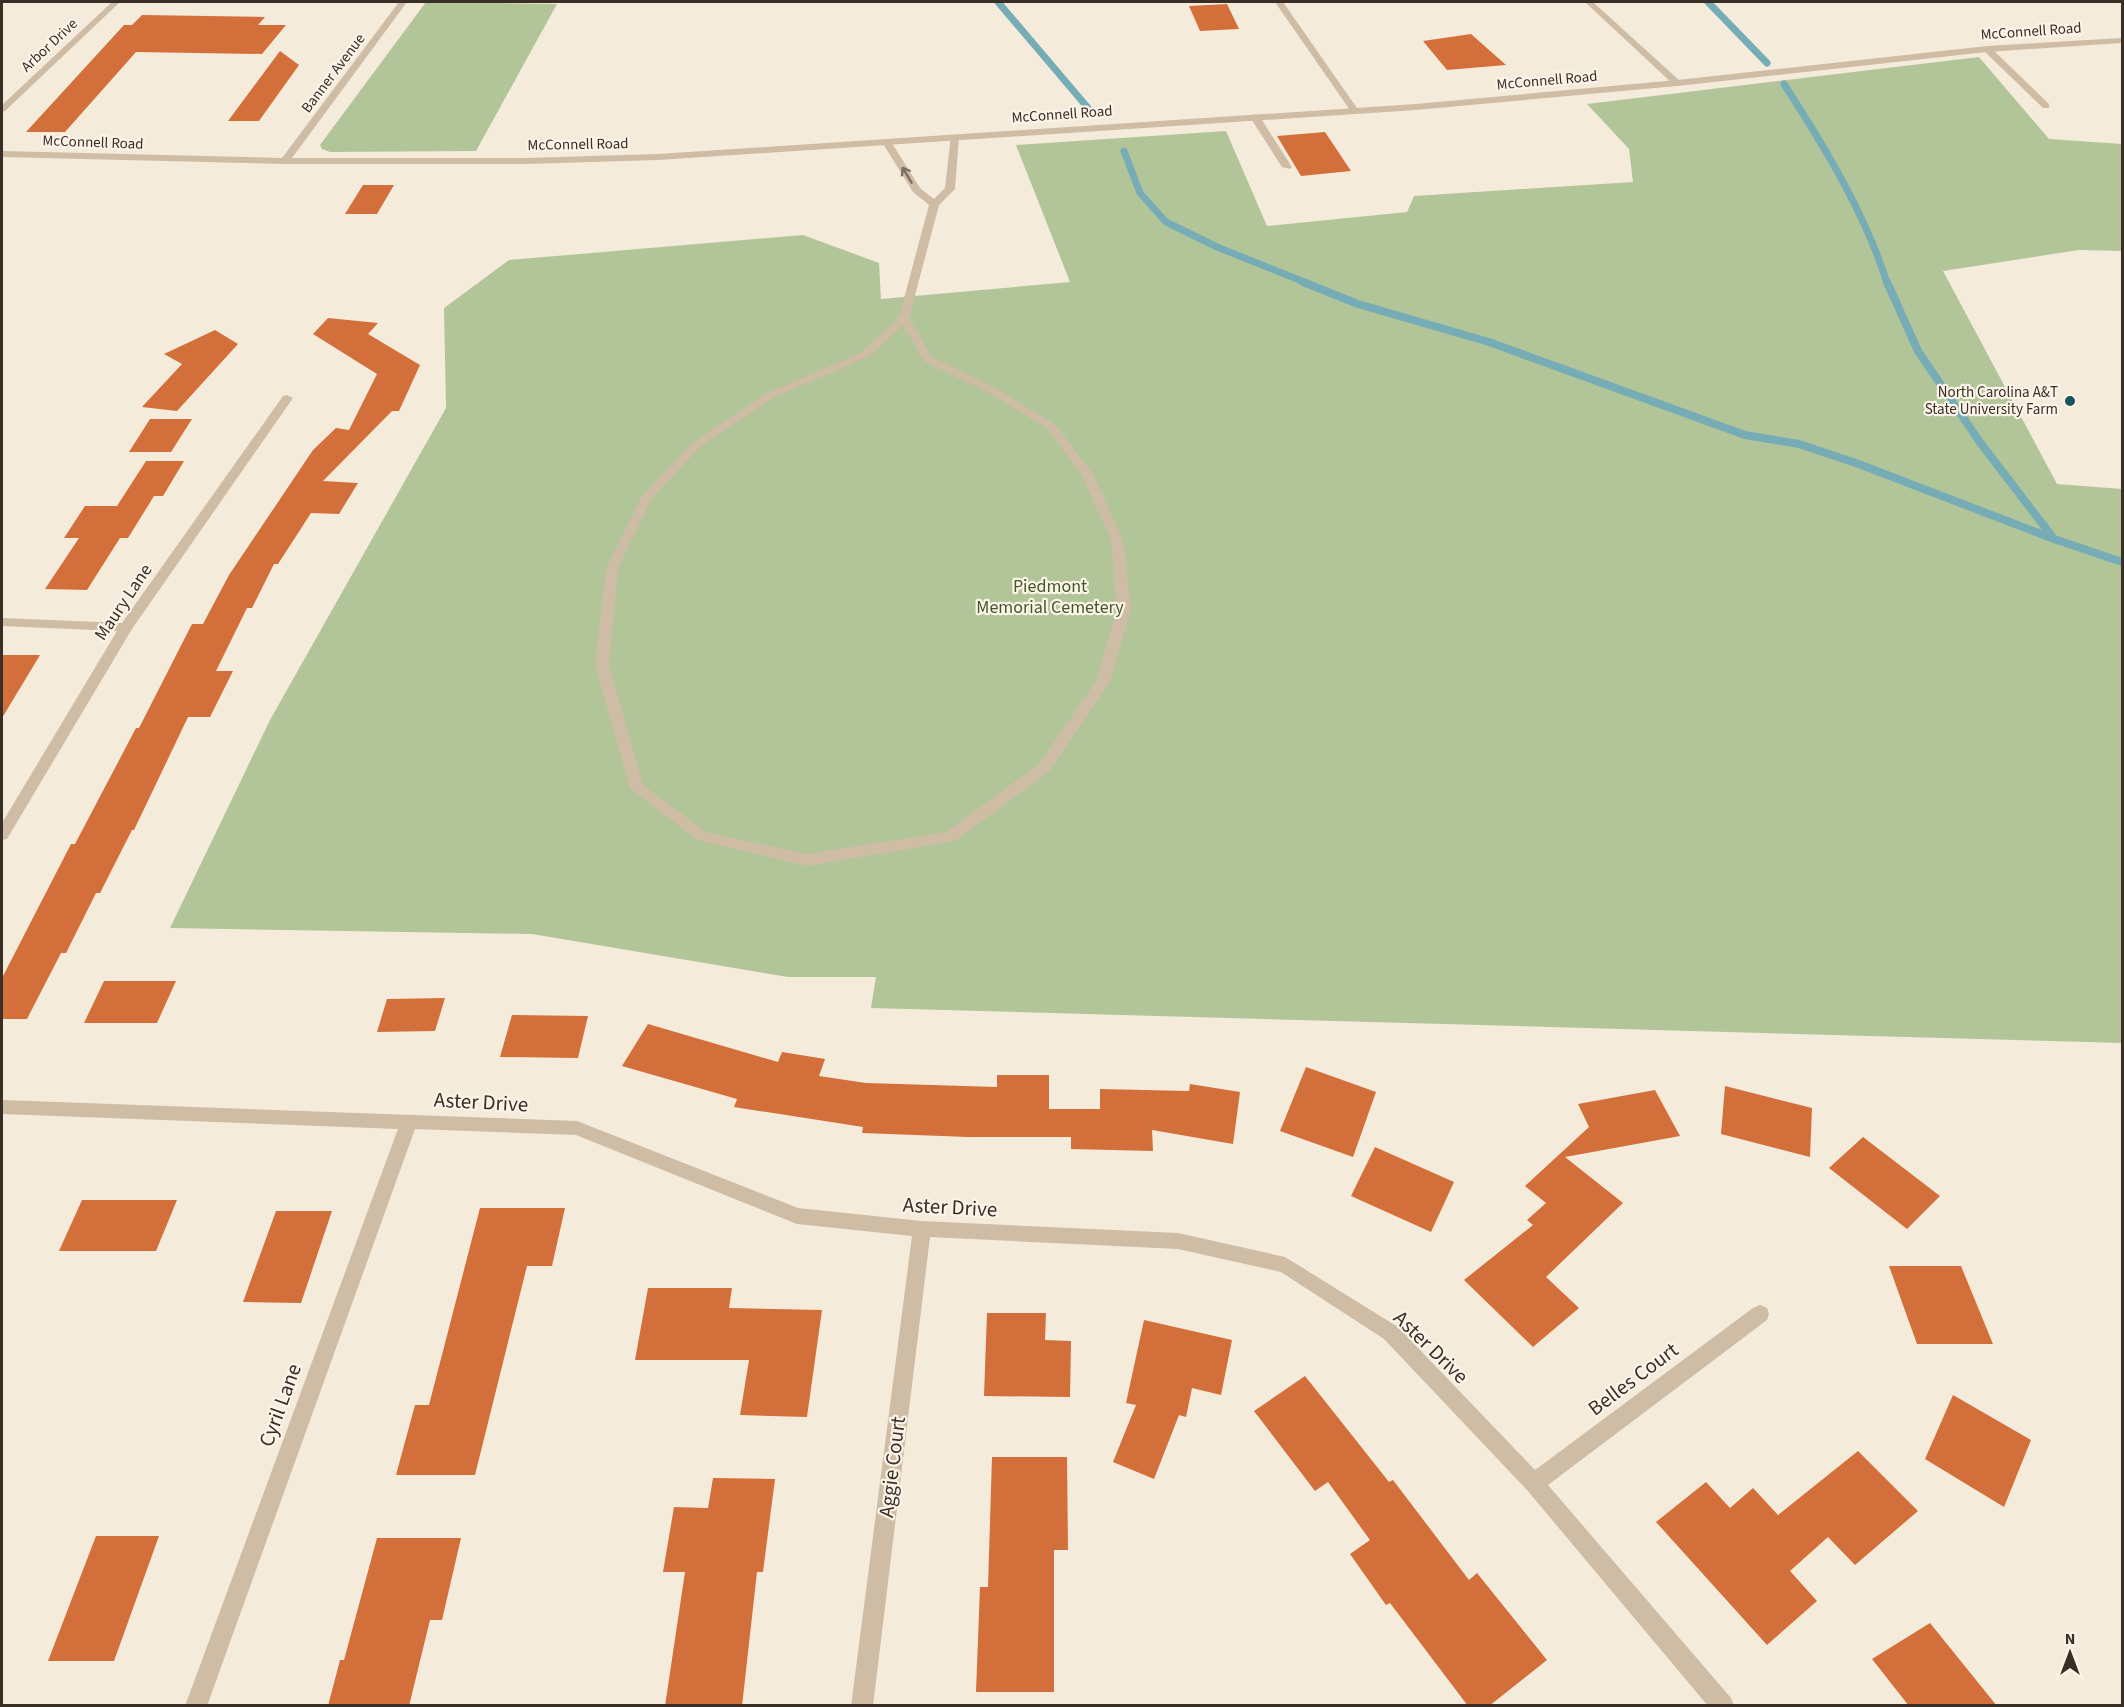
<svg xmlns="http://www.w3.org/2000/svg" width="2124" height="1707" viewBox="0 0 2124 1707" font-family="'Source Sans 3',sans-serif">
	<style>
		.green { fill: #b2c599 }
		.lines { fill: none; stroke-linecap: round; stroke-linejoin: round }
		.stream-far1 { stroke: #76acb5; stroke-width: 7 }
		.stream { stroke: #76acb5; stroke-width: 8 }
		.building { fill: #d36f3a }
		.service { fill: #cebca5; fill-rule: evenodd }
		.minor { fill: #cebca5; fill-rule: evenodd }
		.tertiary { fill: #cebca5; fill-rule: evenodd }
		.oneway { stroke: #7c6e60 }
		.poi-dot { fill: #185360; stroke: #fcf4e8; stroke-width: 2 }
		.labels { text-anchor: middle; stroke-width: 4.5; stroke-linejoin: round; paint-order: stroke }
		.far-street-label { font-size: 15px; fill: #392f27; stroke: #fcf4e8 }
		.far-poi-label { font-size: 15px; fill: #392f27; stroke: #fcf4e8; text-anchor: end }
		.park-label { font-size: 18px; fill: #435a28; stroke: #fcf4e8 }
		.street-label { font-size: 18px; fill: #392f27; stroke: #fcf4e8 }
		.near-street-label { font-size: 21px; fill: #392f27; stroke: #fcf4e8 }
	</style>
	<rect width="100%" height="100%" fill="#f5ebdb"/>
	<g class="green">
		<path d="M 426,2 L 557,4 L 476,151 L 330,152 L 322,149 L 320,145 Z"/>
		<path d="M 1979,57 L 2049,139 L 2122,144 L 2122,251 L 2079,250 L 1943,271 L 2057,484 L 2122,489 L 2122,1043 L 871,1008 L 876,977 L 788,977 L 532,934 L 170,928 L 270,720 L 446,408 L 444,308 L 509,260 L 803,235 L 879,263 L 881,299 L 1070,282 L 1016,145 L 1226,131 L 1267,226 L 1407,212 L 1414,196 L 1633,182 L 1629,149 L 1587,104 Z"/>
	</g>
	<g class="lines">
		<g class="stream-far1">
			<path d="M 998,2 L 1088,108"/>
			<path d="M 1708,2 L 1767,63"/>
			<path d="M 1784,84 C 1824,146 1865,213 1887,283"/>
			<path d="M 1124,151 L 1140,193 L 1166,222 L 1217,247 L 1307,283"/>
		</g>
		<g class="stream">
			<path d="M 1303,282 L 1358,304 L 1489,342 L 1745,435 L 1799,444 L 1856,463 L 2054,539 L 2122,562"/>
			<path d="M 1887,282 L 1918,351 L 1979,441 L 2054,539"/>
		</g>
	</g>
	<g class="building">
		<path d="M 1227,4 L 1239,29 L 1200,31 L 1189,6 Z"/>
		<path d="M 142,15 L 265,17 L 258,25 L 286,25 L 262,54 L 136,52 L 65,132 L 26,132 L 124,25 L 132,25 Z"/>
		<path d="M 1471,34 L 1506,65 L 1447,70 L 1423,41 Z"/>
		<path d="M 280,51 L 299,65 L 259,121 L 228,121 Z"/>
		<path d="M 1325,132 L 1351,171 L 1301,176 L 1277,136 Z"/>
		<path d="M 363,185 L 394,185 L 377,214 L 345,214 Z"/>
		<path d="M 328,318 L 378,323 L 368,334 L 420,365 L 399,411 L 392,411 L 323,481 L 358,483 L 339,514 L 311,513 L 278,564 L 274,564 L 252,608 L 247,608 L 216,671 L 233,671 L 210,717 L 188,717 L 134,830 L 132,830 L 100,893 L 96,893 L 66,953 L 61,953 L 27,1019 L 2,1019 L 2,978 L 71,844 L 75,844 L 136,728 L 139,728 L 192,624 L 203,624 L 229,575 L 313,450 L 336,428 L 349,430 L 377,374 L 313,334 Z"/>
		<path d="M 215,330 L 238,344 L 177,411 L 142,407 L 182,364 L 164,354 Z"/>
		<path d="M 150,419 L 192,419 L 171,452 L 129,452 Z"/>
		<path d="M 146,461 L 184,461 L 163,496 L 154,496 L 128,538 L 120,538 L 87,590 L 45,589 L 79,538 L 64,538 L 85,506 L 117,506 Z"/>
		<path d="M 2,655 L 40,655 L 2,718 Z"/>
		<path d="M 104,981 L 176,981 L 157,1023 L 84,1023 Z"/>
		<path d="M 445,998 L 435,1031 L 377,1032 L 387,999 Z"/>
		<path d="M 512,1015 L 588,1016 L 578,1058 L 500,1057 Z"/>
		<path d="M 648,1024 L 778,1062 L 782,1052 L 825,1059 L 819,1076 L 866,1083 L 997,1087 L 997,1075 L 1049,1075 L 1049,1109 L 1100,1109 L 1100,1089 L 1189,1091 L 1190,1084 L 1240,1092 L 1233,1144 L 1152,1130 L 1153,1151 L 1071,1149 L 1071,1137 L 968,1137 L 862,1133 L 863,1127 L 734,1107 L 737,1099 L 622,1066 Z"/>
		<path d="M 1306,1067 L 1376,1092 L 1353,1157 L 1280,1131 Z"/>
		<path d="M 1725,1086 L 1812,1108 L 1810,1157 L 1721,1134 Z"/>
		<path d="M 1655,1090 L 1680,1136 L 1565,1157 L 1623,1203 L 1546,1277 L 1579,1308 L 1533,1347 L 1464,1280 L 1533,1225 L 1527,1220 L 1546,1203 L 1525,1186 L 1589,1127 L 1578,1104 Z"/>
		<path d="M 1863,1137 L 1940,1196 L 1907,1229 L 1829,1168 Z"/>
		<path d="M 1375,1147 L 1454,1182 L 1431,1232 L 1351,1196 Z"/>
		<path d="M 82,1200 L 177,1200 L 156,1251 L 59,1251 Z"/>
		<path d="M 480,1208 L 565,1208 L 552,1266 L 527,1266 L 475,1475 L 396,1475 L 415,1405 L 429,1405 Z"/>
		<path d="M 276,1211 L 332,1211 L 301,1303 L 243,1302 Z"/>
		<path d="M 1889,1266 L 1961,1266 L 1993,1344 L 1917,1344 Z"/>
		<path d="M 648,1288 L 732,1288 L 729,1308 L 822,1310 L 807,1417 L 740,1415 L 749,1360 L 635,1360 Z"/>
		<path d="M 987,1313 L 1046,1313 L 1045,1340 L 1071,1341 L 1070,1397 L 984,1396 Z"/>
		<path d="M 1144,1320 L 1232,1340 L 1221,1395 L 1192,1388 L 1186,1417 L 1179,1415 L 1154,1479 L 1113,1462 L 1136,1405 L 1126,1403 Z"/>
		<path d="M 1305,1376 L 1389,1482 L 1393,1480 L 1469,1580 L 1477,1573 L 1547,1660 L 1489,1706 L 1468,1706 L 1390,1603 L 1386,1605 L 1350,1554 L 1370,1540 L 1328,1482 L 1315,1491 L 1254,1411 Z"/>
		<path d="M 1953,1395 L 2031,1440 L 2004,1507 L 1925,1459 Z"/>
		<path d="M 1858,1451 L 1918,1511 L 1855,1565 L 1828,1537 L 1790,1571 L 1817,1601 L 1767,1645 L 1656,1522 L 1706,1482 L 1730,1508 L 1753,1488 L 1778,1515 Z"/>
		<path d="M 992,1457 L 1067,1457 L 1068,1550 L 1054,1550 L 1054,1692 L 976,1692 L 980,1587 L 988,1587 Z"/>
		<path d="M 713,1478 L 775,1479 L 763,1572 L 757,1572 L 742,1706 L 665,1706 L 685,1572 L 663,1572 L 674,1507 L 708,1508 Z"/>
		<path d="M 96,1536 L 159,1536 L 114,1661 L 48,1661 Z"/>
		<path d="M 377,1538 L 461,1538 L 442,1620 L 430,1620 L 409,1706 L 328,1706 L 340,1660 L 344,1660 Z"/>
		<path d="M 1930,1623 L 1997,1706 L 1909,1706 L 1872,1659 Z"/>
	</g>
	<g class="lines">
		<g class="service">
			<path d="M 1984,47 L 1990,47 L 2049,104 L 2049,108 L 2043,108 L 1984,51 Z"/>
			<path d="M 1255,114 L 1260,117 L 1292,167 L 1290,169 L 1282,167 L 1250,117 Z"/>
		</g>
		<g class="minor">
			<path d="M 112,2 L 120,2 L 5,111 L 2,112 L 2,105 Z"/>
			<path d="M 1275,2 L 1283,2 L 1359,111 L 1358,113 L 1352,113 Z"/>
			<path d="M 1585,2 L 1593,2 L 1680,81 L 1680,85 L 1674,85 Z"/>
			<path d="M 951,135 L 959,137 L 955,189 L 939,205 L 909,318 L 932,357 L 997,389 L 1055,424 L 1093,474 L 1123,540 L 1131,609 L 1110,682 L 1049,772 L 955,841 L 807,866 L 697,840 L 630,788 L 595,665 L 606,568 L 641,497 L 692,443 L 765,394 L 862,352 L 899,317 L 929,205 L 913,192 L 882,142 L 890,140 L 920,188 L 934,199 L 945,188 ZM 903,325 L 924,361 L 989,393 L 1047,428 L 1081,474 L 1111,540 L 1117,609 L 1096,681 L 1039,764 L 946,832 L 807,854 L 706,832 L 643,785 L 609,665 L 618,568 L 652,498 L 700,447 L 773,398 L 870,356 Z"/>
			<path d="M 287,395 L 293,398 L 132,629 L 7,839 L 2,840 L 2,823 L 117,631 L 2,626 L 2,618 L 122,623 L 283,396 Z"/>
			<path d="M 2,1100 L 577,1121 L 798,1208 L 922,1221 L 1178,1233 L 1285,1257 L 1398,1327 L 1535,1470 L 1753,1308 L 1760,1305 L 1767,1308 L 1769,1314 L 1767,1320 L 1548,1485 L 1731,1698 L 1734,1706 L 1708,1706 L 1527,1490 L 1384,1339 L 1281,1272 L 1178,1249 L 930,1237 L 873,1706 L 851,1706 L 912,1236 L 797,1224 L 576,1135 L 415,1129 L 207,1706 L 185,1706 L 398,1129 L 2,1114 Z"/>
		</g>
		<path class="tertiary" d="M 399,2 L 407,2 L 292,158 L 525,158 L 658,154 L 1416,104 L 1677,80 L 1987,46 L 2122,38 L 2122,43 L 1987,52 L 1677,86 L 1416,110 L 658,160 L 525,164 L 285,164 L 2,157 L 2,151 L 282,158 Z"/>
	</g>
	<defs><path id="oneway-shaft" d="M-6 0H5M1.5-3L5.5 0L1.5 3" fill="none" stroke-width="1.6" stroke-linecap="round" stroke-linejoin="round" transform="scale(1.5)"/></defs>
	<use class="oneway" href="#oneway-shaft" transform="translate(907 175) rotate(-121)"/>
	<circle class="poi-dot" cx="2070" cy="401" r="6"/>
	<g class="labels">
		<g class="far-street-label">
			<text transform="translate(2031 31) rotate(-4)" y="5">McConnell Road</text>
			<text transform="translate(49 45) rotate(-43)" y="5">Arbor Drive</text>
			<text transform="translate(333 73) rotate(-53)" y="5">Banner Avenue</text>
			<text transform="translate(1547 80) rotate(-5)" y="5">McConnell Road</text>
			<text transform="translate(1062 114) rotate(-4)" y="5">McConnell Road</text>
			<text transform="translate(93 142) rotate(2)" y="5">McConnell Road</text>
			<text transform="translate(578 144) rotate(-1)" y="5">McConnell Road</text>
		</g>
		<g class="far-poi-label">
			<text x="2058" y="397">North Carolina A&amp;T<tspan x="2058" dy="17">State University Farm</tspan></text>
		</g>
		<g class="park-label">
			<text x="1050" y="592">Piedmont<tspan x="1050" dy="21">Memorial Cemetery</tspan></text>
		</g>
		<g class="street-label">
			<text transform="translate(123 602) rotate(-56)" y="6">Maury Lane</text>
		</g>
		<g class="near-street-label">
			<text transform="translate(481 1102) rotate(3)" y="7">Aster Drive</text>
			<text transform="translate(950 1207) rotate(3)" y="7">Aster Drive</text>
			<text transform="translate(1431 1347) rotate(44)" y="7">Aster Drive</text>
			<text transform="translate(1633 1379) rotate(-37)" y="7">Belles Court</text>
			<text transform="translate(280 1405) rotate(-70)" y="7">Cyril Lane</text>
			<text transform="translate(892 1467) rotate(-83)" y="7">Aggie Court</text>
		</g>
	</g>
	<rect width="2124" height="1707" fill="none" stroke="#392f27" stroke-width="6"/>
	<g transform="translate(2070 1653)" stroke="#fcf4e8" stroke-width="4.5" paint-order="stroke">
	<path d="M0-4.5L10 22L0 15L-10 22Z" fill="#392f27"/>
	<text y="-9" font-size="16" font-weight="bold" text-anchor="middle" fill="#392f27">N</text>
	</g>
</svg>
